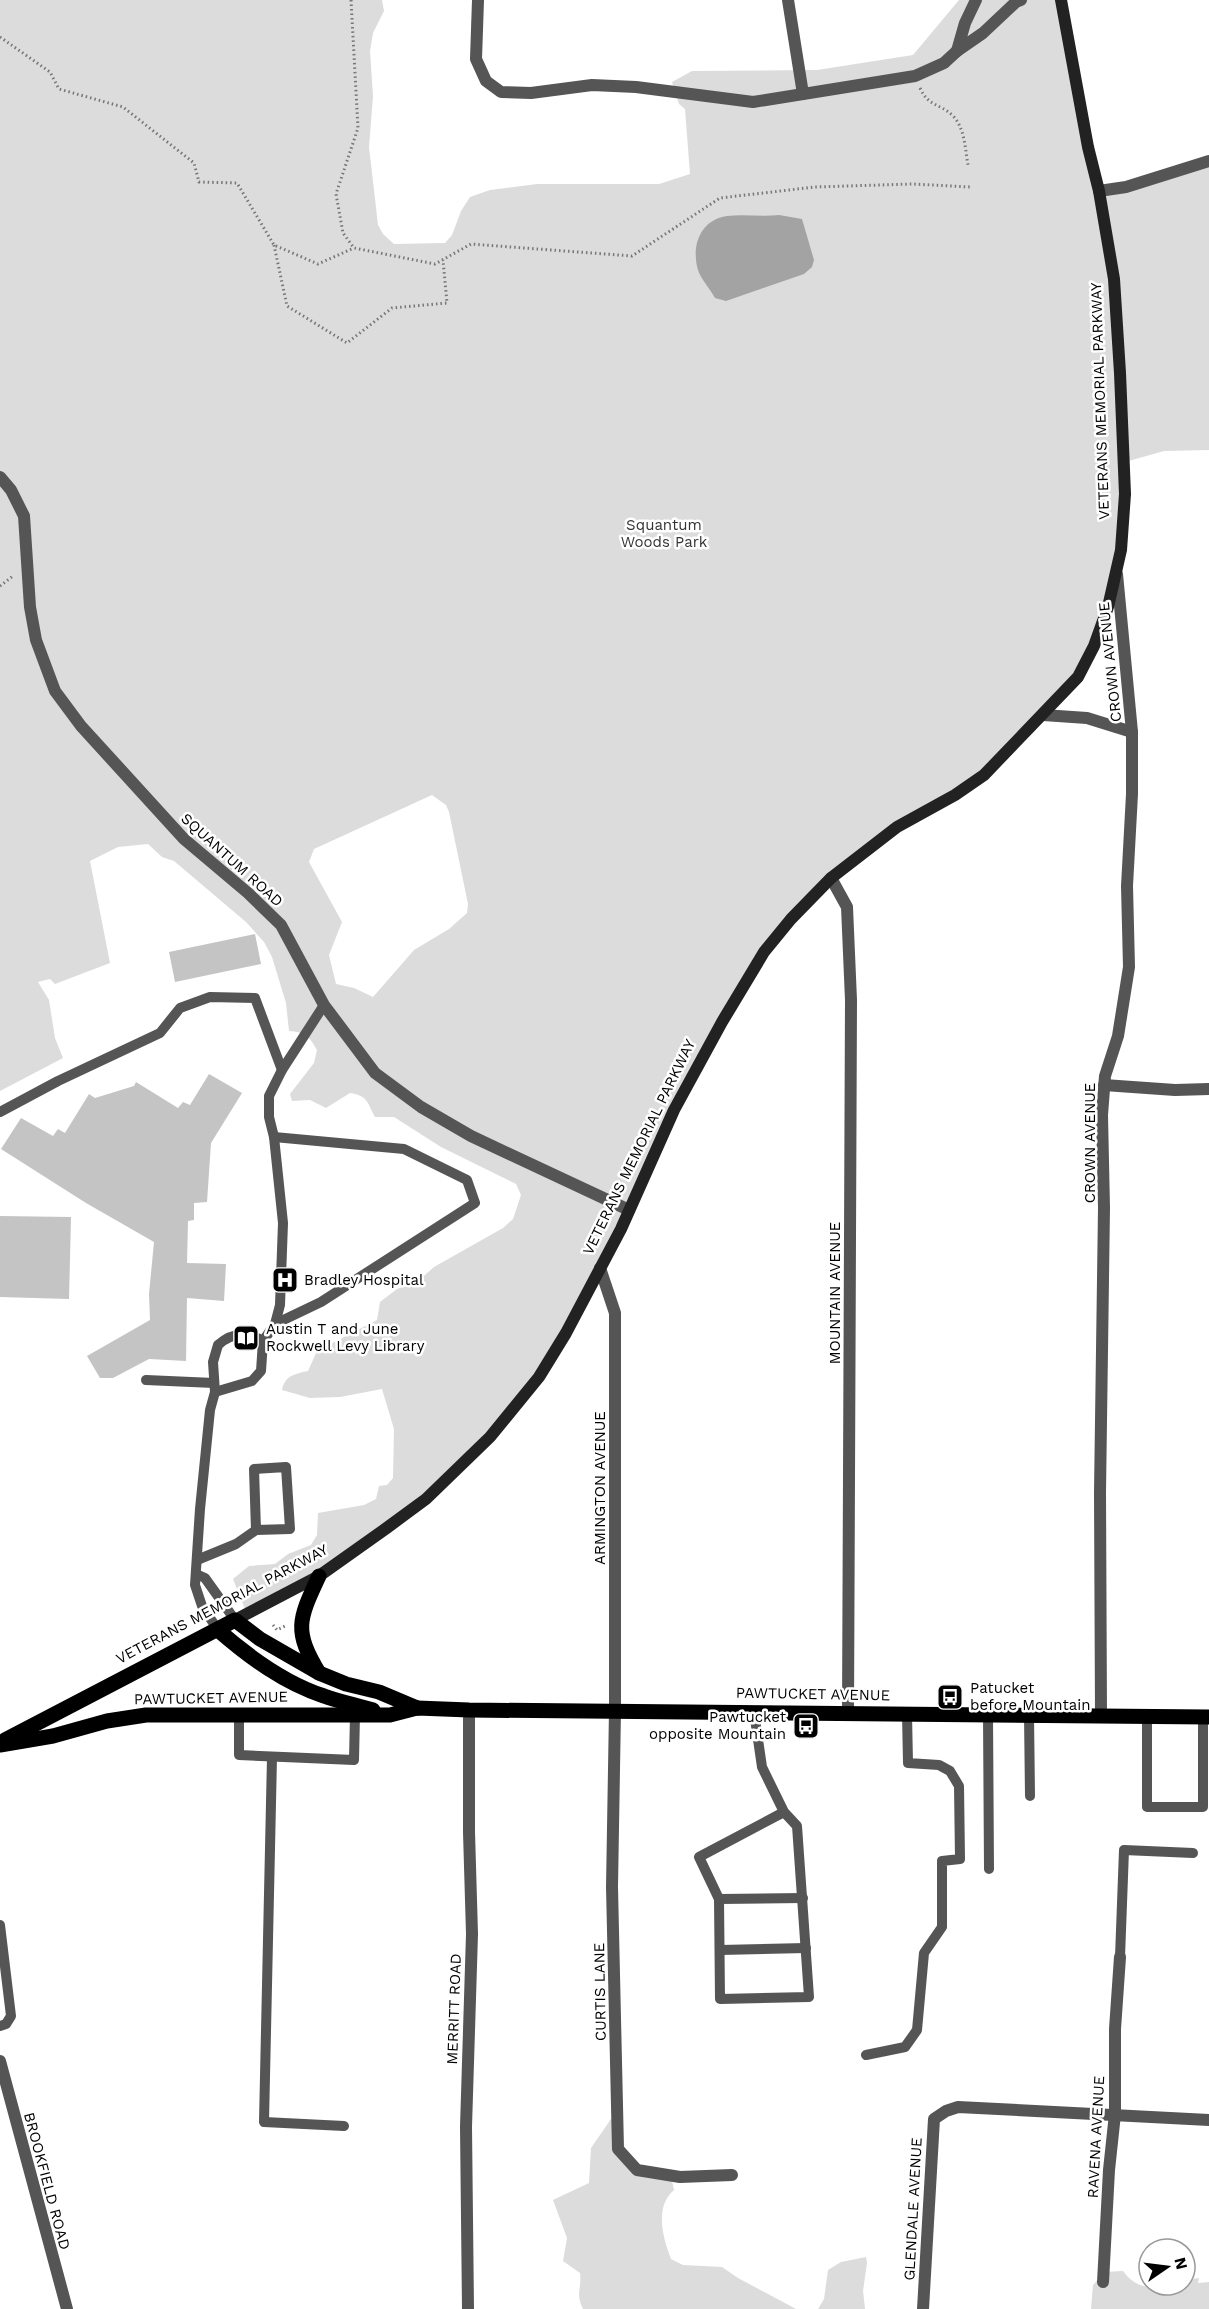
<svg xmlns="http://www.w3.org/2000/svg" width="1209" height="2309" viewBox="0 0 1209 2309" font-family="'Work Sans',sans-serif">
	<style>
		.green { fill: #dcdcdc; fill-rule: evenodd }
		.water { fill: #a3a3a3 }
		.building { fill: #c4c4c4 }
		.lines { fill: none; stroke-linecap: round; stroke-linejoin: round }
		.path { stroke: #777; stroke-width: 3; stroke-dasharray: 1.5 3; stroke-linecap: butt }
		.lane { stroke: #555; stroke-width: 10 }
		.street { stroke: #555; stroke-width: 12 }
		.secondary { stroke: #222; stroke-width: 12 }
		.primary { stroke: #000; stroke-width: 15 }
		.labels { text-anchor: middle; stroke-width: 5; stroke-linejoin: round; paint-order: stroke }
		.street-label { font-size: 15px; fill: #000; stroke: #fff }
		.park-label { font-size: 15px; fill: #333; stroke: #fff }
		.poi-label { font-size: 15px; fill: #000; stroke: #fff; text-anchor: start }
	</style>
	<rect width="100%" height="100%" fill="#fff"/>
	<g class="green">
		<path d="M 0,0 L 382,0 L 384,11 L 373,33 L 370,51 L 373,96 L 369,147 L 378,225 L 383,234 L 394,244 L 445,243 L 452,235 L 461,211 L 470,197 L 490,190 L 537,184 L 659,184 L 690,174 L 685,109 L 679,104 L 672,82 L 692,71 L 817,70 L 913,55 L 959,0 L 1062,0 L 1101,190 L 1209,161 L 1209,450 L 1164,451 L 1125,462 L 1125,539 L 1080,676 L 1034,732 L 1019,746 L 898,825 L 786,924 L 720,1027 L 552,1357 L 463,1466 L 345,1556 L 245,1609 L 233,1579 L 249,1566 L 275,1564 L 288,1554 L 311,1545 L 317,1535 L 318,1513 L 364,1505 L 376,1499 L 379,1486 L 387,1485 L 393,1478 L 394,1429 L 382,1389 L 340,1397 L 310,1398 L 282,1390 C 285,1375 295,1374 308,1371 L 317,1351 L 377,1320 L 380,1302 L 397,1289 L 418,1281 L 434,1267 L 503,1228 L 513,1219 L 521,1195 L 516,1184 L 441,1147 L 394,1117 L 375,1117 C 367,1102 368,1096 350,1093 L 326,1108 L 310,1100 L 292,1101 L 290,1094 L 314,1063 L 317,1050 C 310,1037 305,1032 289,1031 L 286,1003 L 272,957 L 264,942 L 246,922 L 174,861 L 162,857 L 148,844 L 118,847 L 90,861 L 110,963 L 55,984 L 50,979 L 38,982 L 49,1000 L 55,1038 L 63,1058 L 0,1091 ZM 432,795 L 446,805 L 449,812 L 468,904 L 467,913 L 449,929 L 414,950 L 373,997 L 354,988 L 336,984 L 329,955 L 342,922 L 309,862 L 314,849 Z"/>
		<path d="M 611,2119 L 618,2119 L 619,2158 L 671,2176 L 674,2190 C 654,2207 663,2238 671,2259 L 683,2265 L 722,2267 L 738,2278 L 796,2309 L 583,2309 C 575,2292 582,2290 580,2273 L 563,2261 L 567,2238 L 553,2200 L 589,2183 L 591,2148 Z"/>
		<path d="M 866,2257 L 867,2263 L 863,2291 L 865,2309 L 818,2309 L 824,2299 L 828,2270 L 841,2262 Z"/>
		<path d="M 1123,2271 C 1140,2295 1161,2285 1185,2285 L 1185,2280 L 1199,2278 L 1198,2283 L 1209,2282 L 1209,2309 L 1091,2309 L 1093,2285 L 1105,2272 Z"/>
	</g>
	<path class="water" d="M 779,215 L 802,219 L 814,260 L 812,267 L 804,274 L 726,301 L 715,298 C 710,289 701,279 698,270 C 691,246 700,220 727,216 C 744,214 762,217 779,215 Z"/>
	<g class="building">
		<path d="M 255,934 L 261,964 L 175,982 L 169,952 Z"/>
		<path d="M 209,1074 L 242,1093 L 211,1143 L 207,1202 L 194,1203 L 194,1220 L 188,1221 L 187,1263 L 226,1264 L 224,1301 L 187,1298 L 186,1361 L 149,1359 L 113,1378 L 100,1378 L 87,1356 L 150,1320 L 149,1294 L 154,1242 L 86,1203 L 1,1149 L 21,1118 L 53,1136 L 58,1129 L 65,1133 L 89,1094 L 95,1098 L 134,1086 L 136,1082 L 178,1108 L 183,1102 L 190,1105 Z"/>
		<path d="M 0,1216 L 71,1217 L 69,1299 L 0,1297 Z"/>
	</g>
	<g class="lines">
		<g class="path">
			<path d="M 351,0 L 358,128 L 336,194 L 343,233 L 354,248 L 435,264 L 471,244 L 632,256 L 720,198 L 815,187 L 912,184 L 971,187"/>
			<path d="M 0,37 L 50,72 L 59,89 L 123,107 L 194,163 L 199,182 L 237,183 L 274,245 L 318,264 L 354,248"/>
			<path d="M 920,88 C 929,107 939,103 952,115 C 965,127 965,149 968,165"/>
			<path d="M 274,245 L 287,306 L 347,343 L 392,308 L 447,303 L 443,260"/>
			<path d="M 0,586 L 13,576"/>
			<path d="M 273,1625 L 277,1630 L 287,1625"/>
		</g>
		<g class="lane">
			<path d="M 0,1112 L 58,1081 L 160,1033 L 180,1008 L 210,997 L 255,998 L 282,1070"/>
			<path d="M 274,1137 L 404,1149 L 467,1180 L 475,1203 L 321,1302 L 275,1324"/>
			<path d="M 146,1380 L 214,1383"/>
			<path d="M 215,1392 L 252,1381 L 261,1371 L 263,1341 L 275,1324 L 280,1305 L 283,1223 L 274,1137 L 269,1117 L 269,1096 L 282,1070 L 324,1005"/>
			<path d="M 197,1560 L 236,1544 L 256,1530 L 254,1469 L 286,1467 L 290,1529 L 256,1530"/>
			<path d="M 196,1574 L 205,1578 L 235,1620"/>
			<path d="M 218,1630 L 202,1606 L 195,1585 L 200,1509 L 210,1410 L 215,1392 L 213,1362 L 218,1345 C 232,1332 247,1332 263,1341"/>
			<path d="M 754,1712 L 762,1767 L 784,1812 L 797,1826 L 809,1997 L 720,1999 L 719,1899 L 699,1857 L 784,1812"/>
			<path d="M 239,1714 L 239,1755 L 354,1760 L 355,1715"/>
			<path d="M 988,1715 L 989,1869"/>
			<path d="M 1029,1715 L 1030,1796"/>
			<path d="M 1147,1717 L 1147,1807 L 1203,1807 L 1203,1717"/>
			<path d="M 272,1757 L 264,2122 L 344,2126"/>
			<path d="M 719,1899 L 803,1898"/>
			<path d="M 0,1925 L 11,2016 L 6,2024 L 0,2026"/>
			<path d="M 720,1950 L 806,1948"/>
			<path d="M 1120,1957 L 1124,1850 L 1193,1853"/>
			<path d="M 866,2055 L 905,2047 L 917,2030 L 924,1953 L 942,1927 L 942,1861 L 960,1859 L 959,1786 L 950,1771 L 939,1765 L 908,1763 L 907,1714"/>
		</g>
		<g class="street">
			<path d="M 478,0 L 476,59 L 486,81 L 501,92 L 531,93 L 592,85 L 636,87 L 753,102 L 915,76 L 944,63 L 957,51"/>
			<path d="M 788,0 L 803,94"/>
			<path d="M 976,0 L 965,23 L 957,51 L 983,33 L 1016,2 L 1021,0"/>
			<path d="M 1099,191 L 1126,187 L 1209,161"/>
			<path d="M 0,477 L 11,490 L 24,516 L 30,607 L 36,640 L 55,691 L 81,726 L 184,839 L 248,893 L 281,925 L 324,1005 L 375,1073 L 421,1107 L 471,1136 L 629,1210"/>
			<path d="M 1043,715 L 1087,718 L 1132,732"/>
			<path d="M 831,878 L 847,907 L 851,1000 L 848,1713"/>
			<path d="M 1104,1085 L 1175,1090 L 1209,1089"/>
			<path d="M 600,1268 L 615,1313 L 615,1710 L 612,1887 L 618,2149 L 637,2170 L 680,2177 L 732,2175"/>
			<path d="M 1101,1716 L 1100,1492 L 1104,1208 L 1102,1115 L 1105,1076 L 1118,1036 L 1129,967 L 1127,886 L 1132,794 L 1132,732 L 1117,574"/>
			<path d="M 0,2061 L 67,2309"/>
			<path d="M 1103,2282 L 1109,2170 L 1115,2114 L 1115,2029 L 1120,1957"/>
			<path d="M 468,2309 L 466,2127 L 472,1934 L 469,1832 L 469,1710"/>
			<path d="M 923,2309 L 934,2119 L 946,2111 L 958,2107 L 1209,2120"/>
		</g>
		<path class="secondary" d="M 235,1620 L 319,1576 L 388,1527 L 426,1499 L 490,1437 L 539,1377 L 566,1333 L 621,1229 L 674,1110 L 722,1022 L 764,952 L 791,919 L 831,878 L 897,827 L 955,795 L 984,775 L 1078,677 L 1094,646 L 1108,607 L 1121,550 L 1125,494 L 1120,373 L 1114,279 L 1099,191 L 1088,147 L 1061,0"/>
		<g class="primary">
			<path d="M 218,1630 C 249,1657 284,1683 324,1696 C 340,1702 357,1705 373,1710"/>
			<path d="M 319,1673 C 293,1630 299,1619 319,1576"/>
			<path d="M 5,1740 L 235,1620 L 260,1639 L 319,1673 L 346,1684 L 379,1692 L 417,1708"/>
			<path d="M 0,1745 L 53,1736 L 107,1721 L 146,1715 L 390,1715 L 417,1708 L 469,1710 L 1209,1717"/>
		</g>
	</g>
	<defs>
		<g id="hospital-square" transform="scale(1.35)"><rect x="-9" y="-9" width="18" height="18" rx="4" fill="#000" stroke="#fff"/><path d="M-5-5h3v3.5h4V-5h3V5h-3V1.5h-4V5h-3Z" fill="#fff"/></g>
		<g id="library-square" transform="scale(1.35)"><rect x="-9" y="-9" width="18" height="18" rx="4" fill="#000" stroke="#fff"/><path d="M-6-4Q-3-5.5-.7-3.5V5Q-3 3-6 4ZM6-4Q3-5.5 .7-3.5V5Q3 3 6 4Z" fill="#fff"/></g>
		<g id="bus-square" transform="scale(1.35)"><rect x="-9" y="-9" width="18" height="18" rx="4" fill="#000" stroke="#fff"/><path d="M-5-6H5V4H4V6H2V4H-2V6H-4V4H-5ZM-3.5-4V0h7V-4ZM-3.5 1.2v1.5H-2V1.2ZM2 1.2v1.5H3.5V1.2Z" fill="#fff"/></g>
	</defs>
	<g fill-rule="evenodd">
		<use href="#hospital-square" x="285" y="1280"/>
		<use href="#library-square" x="246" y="1338"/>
		<use href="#bus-square" x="950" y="1697"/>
		<use href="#bus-square" x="806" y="1726"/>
	</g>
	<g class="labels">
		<g class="street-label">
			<text transform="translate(1100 401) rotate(-92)" y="5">VETERANS MEMORIAL PARKWAY</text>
			<text transform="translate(1110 662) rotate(-96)" y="5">CROWN AVENUE</text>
			<text transform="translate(232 860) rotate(42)" y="5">SQUANTUM ROAD</text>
			<text transform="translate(1090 1143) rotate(-90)" y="5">CROWN AVENUE</text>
			<text transform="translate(639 1147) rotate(-64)" y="5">VETERANS MEMORIAL PARKWAY</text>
			<text transform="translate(835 1293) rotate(-90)" y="5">MOUNTAIN AVENUE</text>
			<text transform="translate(600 1488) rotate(-90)" y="5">ARMINGTON AVENUE</text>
			<text transform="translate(222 1604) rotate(-28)" y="5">VETERANS MEMORIAL PARKWAY</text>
			<text transform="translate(813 1694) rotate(1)" y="5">PAWTUCKET AVENUE</text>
			<text transform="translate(211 1698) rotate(-1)" y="5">PAWTUCKET AVENUE</text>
			<text transform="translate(600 1992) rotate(-91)" y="5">CURTIS LANE</text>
			<text transform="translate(454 2009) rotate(-88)" y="5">MERRITT ROAD</text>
			<text transform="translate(1096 2137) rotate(-87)" y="5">RAVENA AVENUE</text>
			<text transform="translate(47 2181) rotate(75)" y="5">BROOKFIELD ROAD</text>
			<text transform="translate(913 2209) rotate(-87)" y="5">GLENDALE AVENUE</text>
		</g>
		<g class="park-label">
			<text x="664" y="530">Squantum<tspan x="664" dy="17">Woods Park</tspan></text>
		</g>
		<g class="poi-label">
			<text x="304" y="1285">Bradley Hospital</text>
			<text x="266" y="1334">Austin T and June<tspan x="266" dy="17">Rockwell Levy Library</tspan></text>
			<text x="970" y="1693">Patucket<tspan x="970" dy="17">before Mountain</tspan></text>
			<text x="786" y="1722" text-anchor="end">Pawtucket<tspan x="786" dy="17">opposite Mountain</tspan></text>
		</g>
	</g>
	<g transform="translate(1167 2267) rotate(76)"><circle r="28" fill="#ffffff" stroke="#999999" stroke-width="1.5"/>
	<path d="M0-4.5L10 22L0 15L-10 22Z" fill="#000000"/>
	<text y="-9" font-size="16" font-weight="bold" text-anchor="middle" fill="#000000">N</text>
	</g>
</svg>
